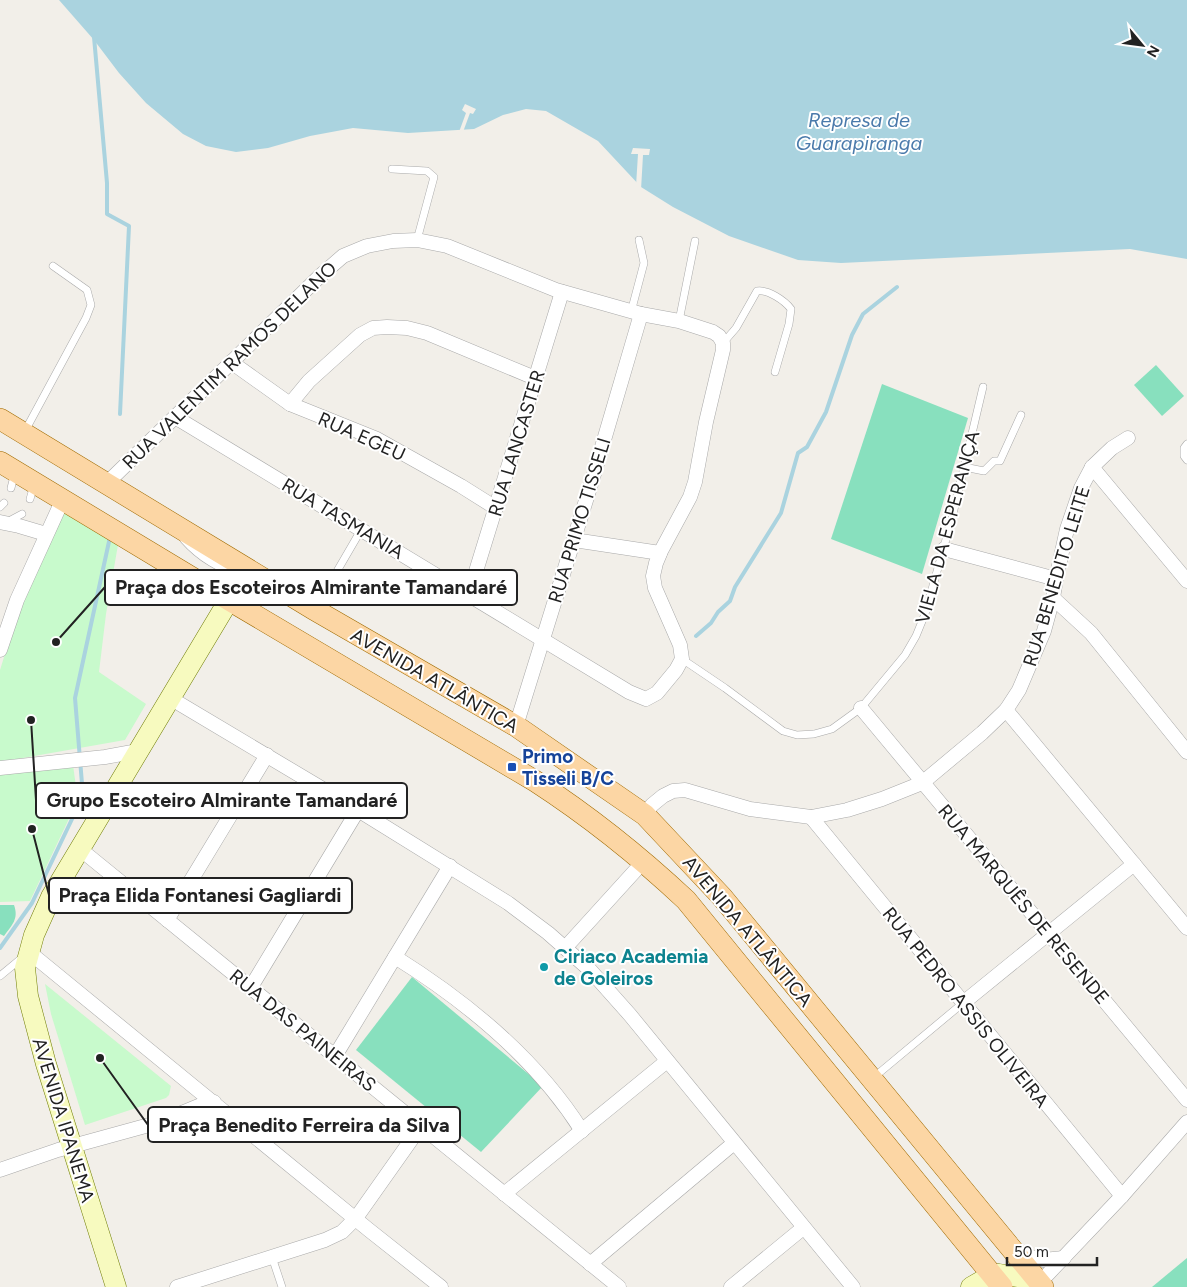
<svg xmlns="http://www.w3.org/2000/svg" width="1187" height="1287" viewBox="0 0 1187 1287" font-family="Figtree,sans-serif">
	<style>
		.park { fill: #c8facc }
		.pitch { fill: #88e0be }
		.water { fill: #aad3df }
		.pier { fill: #f2efe9 }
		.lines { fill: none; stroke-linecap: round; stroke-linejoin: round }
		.stream { stroke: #aad3df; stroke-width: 4 }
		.lane-casing { stroke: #a9a9a9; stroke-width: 8 }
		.street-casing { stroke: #a9a9a9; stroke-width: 15 }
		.secondary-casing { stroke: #707d05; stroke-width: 21 }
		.primary-casing { stroke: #a06b00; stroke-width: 22 }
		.lane { stroke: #fff; stroke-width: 7 }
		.street { stroke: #fff; stroke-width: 14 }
		.secondary { stroke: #f7fabf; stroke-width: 20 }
		.primary { stroke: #fcd6a4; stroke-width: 21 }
		.transit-dot { fill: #1a4fb4; stroke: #fff; stroke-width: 2 }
		.culture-dot { fill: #0f9aa8; stroke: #fff; stroke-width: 2 }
		.labels { text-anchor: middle; stroke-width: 4; stroke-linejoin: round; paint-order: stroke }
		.street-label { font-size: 19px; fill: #222; stroke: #fff }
		.transit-label { font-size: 19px; font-weight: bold; fill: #164399; stroke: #fff; text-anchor: start }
		.culture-label { font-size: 19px; font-weight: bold; fill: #0d838f; stroke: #fff; text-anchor: start }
		.water-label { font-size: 20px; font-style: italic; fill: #4a7aab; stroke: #fff }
		.leader { fill: none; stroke: #222; stroke-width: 2 }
		.callout-dot { fill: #222; stroke: #fff; stroke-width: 2 }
		.callout { fill: #fff; stroke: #222; stroke-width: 2 }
		.callout-label { font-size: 20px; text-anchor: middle; font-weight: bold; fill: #222 }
	</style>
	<rect width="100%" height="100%" fill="#f2efe9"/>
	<g class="park">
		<path d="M 64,506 L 119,539 L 106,614 L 99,672 L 146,704 L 125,740 L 0,762 L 0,670 L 18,612 Z"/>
		<path d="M 73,765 L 77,794 L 75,806 L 30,901 L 0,902 L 0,772 Z"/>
		<path d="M 45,984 L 171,1086 L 169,1095 L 166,1098 L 85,1125 L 51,1014 Z"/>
	</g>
	<g class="pitch">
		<path d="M 1156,365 L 1184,396 L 1162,416 L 1134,385 Z"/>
		<path d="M 882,384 L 968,418 L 922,574 L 831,539 Z"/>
		<path d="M 0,905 L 14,905 C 19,919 12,925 4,936 L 0,934 Z"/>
		<path d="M 412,977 L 543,1086 L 481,1152 L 356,1050 Z"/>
		<path d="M 1187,1258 L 1187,1287 L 1152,1287 Z"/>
	</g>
	<path class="water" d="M 59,0 L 1187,0 L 1187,259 L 1130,249 L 841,263 L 798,260 L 729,236 L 673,207 L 641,187 L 598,141 L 546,111 L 526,109 L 503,115 L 474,129 L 408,133 L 353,128 L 310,136 L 268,148 L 236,152 L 206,146 L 183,134 L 146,103 L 119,73 L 94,40 Z"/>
	<g class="pier">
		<path d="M 465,104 L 476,109 L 473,114 L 470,113 L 463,132 L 459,132 L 466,113 L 462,110 Z"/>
		<path d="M 633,148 L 650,149 L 649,155 L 643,155 L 641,190 L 636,186 L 638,154 L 631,154 Z"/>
	</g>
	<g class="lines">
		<g class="stream">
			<path d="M 94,37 L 107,183 L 107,214 L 129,226 L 120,414"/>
			<path d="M 696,636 L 711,623 L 718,612 L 730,601 L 735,587 L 781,513 L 798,453 L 807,447 L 826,412 L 852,335 L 863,314 L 897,287"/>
			<path d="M 0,948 L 32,903 L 83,796 L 75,698 L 110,537"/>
		</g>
		<g class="lane-casing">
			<g id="lane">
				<path d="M 392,169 L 427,171 L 434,177 L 417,240"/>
				<path d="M 631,312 L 644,263 L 639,240"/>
				<path d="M 679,321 L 695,241"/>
				<path d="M 723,343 L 736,328 L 757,291 C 768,289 785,301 791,309 L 789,324 L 775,372"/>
				<path d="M 25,431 L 86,318 L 91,305 L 87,290 L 53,266"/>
				<path d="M 1187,444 L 1184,448 L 1184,456 L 1187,460"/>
				<path d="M 964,467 L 984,471 L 994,461 L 1000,461 L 1021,415"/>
				<path d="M 11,473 L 13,480 L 11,488"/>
				<path d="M 30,484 L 32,492 L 30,499"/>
				<path d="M 0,507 L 4,503"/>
				<path d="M 7,522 L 22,514"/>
				<path d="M 184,540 C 199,557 221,571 242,575"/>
				<path d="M 315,609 L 361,530"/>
				<path d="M 682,659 L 725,688 L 783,731 L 797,735 L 814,734 L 832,729 L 861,708 L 905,655 L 916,636 L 925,614 L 952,518 L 983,387"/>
				<path d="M 0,976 L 23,957"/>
				<path d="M 873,1078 L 963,1003"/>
				<path d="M 272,1257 L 282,1287"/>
			</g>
		</g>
		<g class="street-casing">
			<g id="street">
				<path d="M 231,362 L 290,404 L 377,439 L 461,486 L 496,508"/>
				<path d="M 290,404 L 309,381 L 360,335 L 373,328 L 387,327 L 407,328 L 427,333 L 535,378"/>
				<path d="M 1092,467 L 1187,581"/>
				<path d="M 107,483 L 320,276 L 343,256 L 367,246 L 393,241 L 417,240 L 447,246 L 556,290 L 641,314 L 679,321 L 713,332 L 719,336 L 723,343 L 723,350 L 706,422 L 695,482 L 690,497 L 661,551 L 656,563 L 653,576 L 655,588 L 680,645 L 682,659 L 676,670 L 657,693 L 646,699 L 629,692 L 175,417"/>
				<path d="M 0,522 L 19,526 L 46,534"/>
				<path d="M 574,540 L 660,553"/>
				<path d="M 944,549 L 1056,579"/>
				<path d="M 469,594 L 562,292"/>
				<path d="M 1053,598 L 1091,633 L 1187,752"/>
				<path d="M 0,650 L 17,600 L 63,499"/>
				<path d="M 170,698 L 358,810 L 508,903 L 548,933 L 590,970 L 630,1015 L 853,1287"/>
				<path d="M 861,708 L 1187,1100"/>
				<path d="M 1006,710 L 1187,928"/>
				<path d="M 516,726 L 592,481 L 641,314"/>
				<path d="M 0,768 L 105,757 L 138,751"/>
				<path d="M 645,815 L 652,805 L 663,796 L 673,791 L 685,790 L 750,809 L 811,817 L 847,810 L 882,799 L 922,783 L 982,733 L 1006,710 L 1019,690 L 1044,631 L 1053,598 L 1056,579 L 1067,529 L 1081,488 L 1092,467 L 1112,448 L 1128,438"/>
				<path d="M 811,817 L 1122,1196"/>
				<path d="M 80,849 L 619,1287"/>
				<path d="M 167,920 L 267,755"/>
				<path d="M 565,948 L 644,861"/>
				<path d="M 29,952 L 369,1230 L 441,1287"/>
				<path d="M 395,957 C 467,1002 536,1058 582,1131"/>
				<path d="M 251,987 L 358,810"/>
				<path d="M 963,1003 L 1134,864"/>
				<path d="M 335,1056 L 450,866"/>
				<path d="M 0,1170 L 58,1150 L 160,1122 L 201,1105 L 214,1102"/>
				<path d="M 504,1194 L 667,1061"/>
				<path d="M 1016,1253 L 1043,1260 L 1064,1258"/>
				<path d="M 590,1264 L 734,1143"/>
				<path d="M 1037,1280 L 1046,1276 L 1122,1196 L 1187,1122"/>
				<path d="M 177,1287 L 325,1240 L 342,1232 L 356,1218 L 421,1126"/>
				<path d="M 731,1287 L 803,1228"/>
			</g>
		</g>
		<g class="secondary-casing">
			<g id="secondary">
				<path d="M 116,1287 L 46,1064 L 28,996 L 25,968 L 34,935 L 51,897 L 229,600"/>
				<path d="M 971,1287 L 992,1275 L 999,1274 L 1037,1280"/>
			</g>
		</g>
		<g class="primary-casing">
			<g id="primary">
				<path d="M 0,419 L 315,610 L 516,726 L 645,815 L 722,897 L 1043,1287"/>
				<path d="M 0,462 L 219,594 L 535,781 C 589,816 639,856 686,900 L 1002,1287"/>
			</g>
		</g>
		<use href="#lane" class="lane"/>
		<use href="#street" class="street"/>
		<use href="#secondary" class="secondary"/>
		<use href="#primary" class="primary"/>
	</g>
	<rect class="transit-dot" x="507" y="762" width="10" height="10" rx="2.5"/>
	<circle class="culture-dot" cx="544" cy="967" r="5"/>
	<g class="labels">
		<g class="street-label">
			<text transform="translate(229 365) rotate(-44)" y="7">RUA VALENTIM RAMOS DELANO</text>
			<text transform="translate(362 436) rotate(24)" y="7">RUA EGEU</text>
			<text transform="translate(516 443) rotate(-73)" y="7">RUA LANCASTER</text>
			<text transform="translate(343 518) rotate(31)" y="7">RUA TASMANIA</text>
			<text transform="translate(579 520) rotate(-73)" y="7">RUA PRIMO TISSELI</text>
			<text transform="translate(947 527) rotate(-75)" y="7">VIELA DA ESPERANÇA</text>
			<text transform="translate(1056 576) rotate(-73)" y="7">RUA BENEDITO LEITE</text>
			<text transform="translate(435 680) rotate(30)" y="7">AVENIDA ATLÂNTICA</text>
			<text transform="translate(1024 904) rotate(50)" y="7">RUA MARQUÊS DE RESENDE</text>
			<text transform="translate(748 931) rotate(50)" y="7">AVENIDA ATLÂNTICA</text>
			<text transform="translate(966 1007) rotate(51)" y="7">RUA PEDRO ASSIS OLIVEIRA</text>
			<text transform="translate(303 1030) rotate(39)" y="7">RUA DAS PAINEIRAS</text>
			<text transform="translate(64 1120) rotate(73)" y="7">AVENIDA IPANEMA</text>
		</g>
		<g class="transit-label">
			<text x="522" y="763">Primo<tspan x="522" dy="22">Tisseli B/C</tspan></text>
		</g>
		<g class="culture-label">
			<text x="554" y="963">Ciriaco Academia<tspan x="554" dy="22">de Goleiros</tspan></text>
		</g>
		<g class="water-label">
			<text x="859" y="127">Represa de<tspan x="859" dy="23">Guarapiranga</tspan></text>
		</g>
	</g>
	<path class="leader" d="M56 642L105 587M31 720L36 800M32 829L49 895M100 1058L148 1125"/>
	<g class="callout-dot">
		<circle cx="56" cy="642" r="5"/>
		<circle cx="31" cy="720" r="5"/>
		<circle cx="32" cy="829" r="5"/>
		<circle cx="100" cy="1058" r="5"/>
	</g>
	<g class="callout">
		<rect x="105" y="570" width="412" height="35" rx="5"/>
		<rect x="36" y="783" width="371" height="35" rx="5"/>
		<rect x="49" y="878" width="303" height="35" rx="5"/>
		<rect x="148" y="1107" width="312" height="35" rx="5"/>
	</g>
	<g class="callout-label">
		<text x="311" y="594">Praça dos Escoteiros Almirante Tamandaré</text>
		<text x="222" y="807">Grupo Escoteiro Almirante Tamandaré</text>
		<text x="200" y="902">Praça Elida Fontanesi Gagliardi</text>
		<text x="304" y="1132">Praça Benedito Ferreira da Silva</text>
	</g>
	<g transform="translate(1142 45) rotate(119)" stroke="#ffffff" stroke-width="4" paint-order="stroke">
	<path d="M0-4L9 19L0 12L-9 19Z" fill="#222222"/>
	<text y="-8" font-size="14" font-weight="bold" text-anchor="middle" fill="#222222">N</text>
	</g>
	<path d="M1007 1257v8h90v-8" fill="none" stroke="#222222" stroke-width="2.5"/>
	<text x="1014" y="1257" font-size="15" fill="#222222" stroke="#ffffff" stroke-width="4" paint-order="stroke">50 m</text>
</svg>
